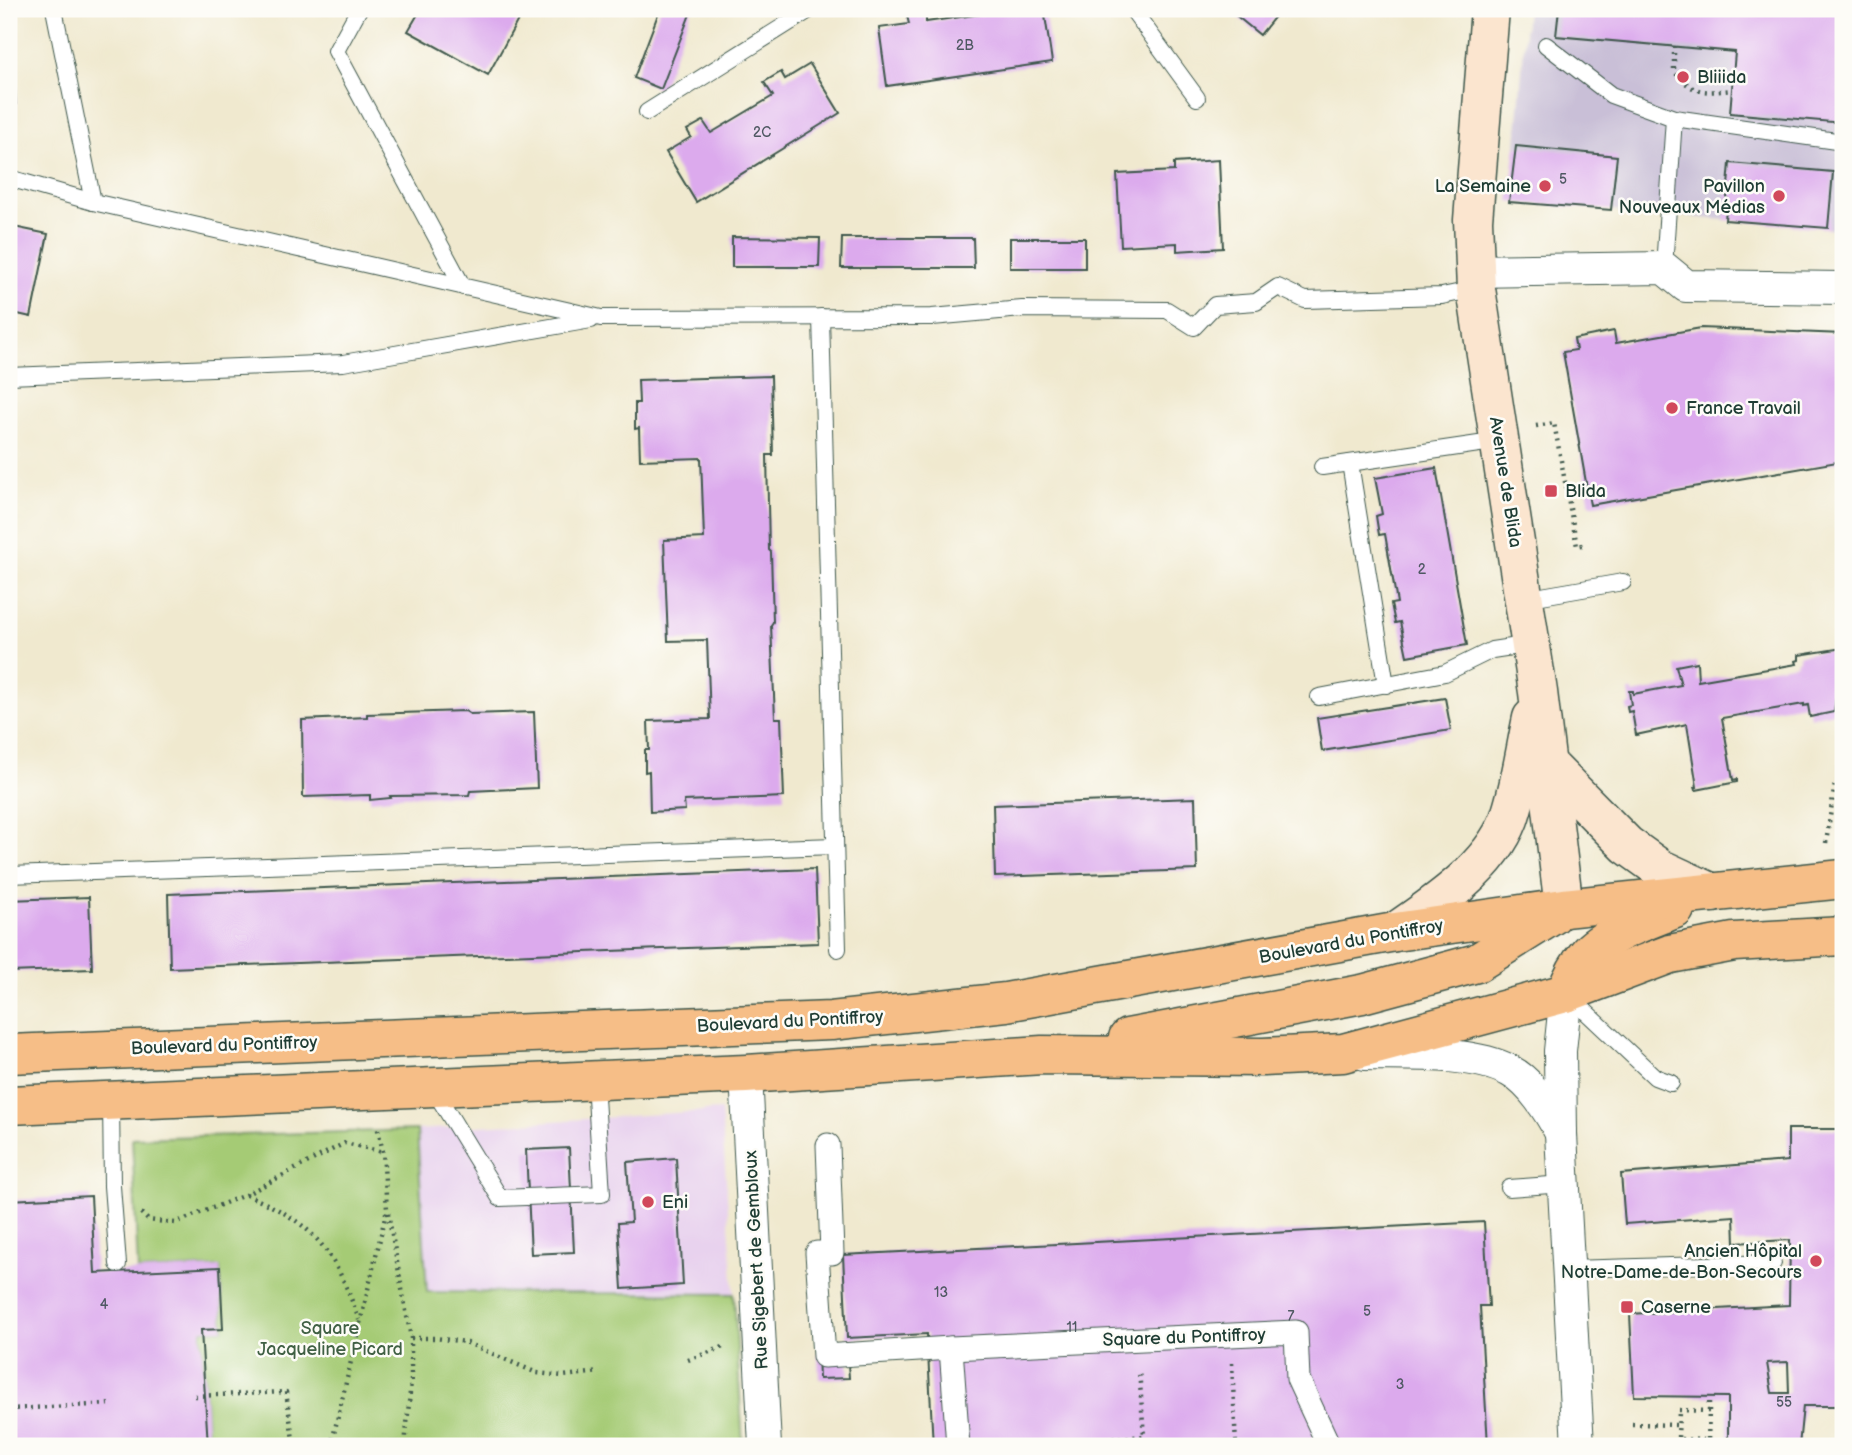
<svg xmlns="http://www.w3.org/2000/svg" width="1852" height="1455" viewBox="0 0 1852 1455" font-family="'Balsamiq Sans',sans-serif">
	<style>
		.built { fill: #e8d2ee }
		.industrial { fill: #c9bfd7 }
		.green { fill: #a5cb75; stroke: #628454; stroke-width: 2 }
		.building { fill: #dcaaed; fill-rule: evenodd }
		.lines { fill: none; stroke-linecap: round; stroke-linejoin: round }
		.service-casing { stroke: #3e574b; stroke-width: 18 }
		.pedestrian-casing { stroke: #3e574b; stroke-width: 25 }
		.minor-casing { stroke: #3e574b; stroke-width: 34 }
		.secondary-casing { stroke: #3e574b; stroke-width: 41 }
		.primary-casing { stroke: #3e574b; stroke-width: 41 }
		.path { stroke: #3e574b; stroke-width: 4.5; stroke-dasharray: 2 5; stroke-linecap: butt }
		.service { stroke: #fff; stroke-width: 16 }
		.pedestrian { stroke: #fff; stroke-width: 23 }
		.minor { stroke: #fff; stroke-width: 32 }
		.secondary { stroke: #fbe5cf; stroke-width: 38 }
		.primary { stroke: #f6be87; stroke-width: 38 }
		.poi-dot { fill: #d1495b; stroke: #fdfcf7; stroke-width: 2.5 }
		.labels { text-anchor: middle; stroke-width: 5; stroke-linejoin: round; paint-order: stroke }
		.number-label { font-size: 14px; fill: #4e5862 }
		.poi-label { font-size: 18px; fill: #1f3d34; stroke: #fdfcf7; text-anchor: start }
		.street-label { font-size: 18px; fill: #1f3d34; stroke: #fdfcf7 }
		.park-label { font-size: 18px; fill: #406044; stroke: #fdfcf7 }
	</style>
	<rect width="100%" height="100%" fill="#fdfcf7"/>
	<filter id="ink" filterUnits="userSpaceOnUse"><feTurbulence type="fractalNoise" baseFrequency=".0143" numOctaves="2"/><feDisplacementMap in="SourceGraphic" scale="14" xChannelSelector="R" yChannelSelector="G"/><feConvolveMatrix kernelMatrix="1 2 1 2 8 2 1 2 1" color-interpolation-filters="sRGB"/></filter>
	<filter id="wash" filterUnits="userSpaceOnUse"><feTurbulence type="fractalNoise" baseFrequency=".00686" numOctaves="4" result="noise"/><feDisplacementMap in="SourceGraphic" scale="28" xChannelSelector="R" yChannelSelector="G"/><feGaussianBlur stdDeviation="1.57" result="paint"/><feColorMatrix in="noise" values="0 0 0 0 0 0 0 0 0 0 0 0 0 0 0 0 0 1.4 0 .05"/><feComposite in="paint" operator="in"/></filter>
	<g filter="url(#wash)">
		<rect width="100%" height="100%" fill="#f0e9cf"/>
		<path class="built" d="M 721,1110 L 734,1294 L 426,1292 L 417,1130 Z"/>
		<path class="industrial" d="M 1527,9 L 1843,9 L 1843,230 L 1828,228 L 1833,172 L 1730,163 L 1725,220 L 1611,210 L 1617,156 L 1516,146 Z"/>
		<path class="green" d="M 417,1130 L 427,1292 L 734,1294 L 743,1446 L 208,1446 L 201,1330 L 223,1329 L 220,1267 L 138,1271 L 132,1138 Z"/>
		<g id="blocks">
			<g class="building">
				<path d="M 9,9 L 12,9 L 16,114 L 9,114 Z"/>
				<path d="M 421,9 L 524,9 L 488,75 L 408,31 Z"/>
				<path d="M 660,9 L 692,9 L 661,89 L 634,78 Z"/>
				<path d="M 994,9 L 1044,9 L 1052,62 L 887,86 L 879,28 L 909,24 L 907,16 L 926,13 L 926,22 L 995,12 Z"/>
				<path d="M 1228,9 L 1281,9 L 1260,35 Z"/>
				<path d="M 1559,9 L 1843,9 L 1843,123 L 1730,113 L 1735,52 L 1556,36 Z"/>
				<path d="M 810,64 L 840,113 L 696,202 L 666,152 L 691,137 L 687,130 L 703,121 L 711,133 L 773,96 L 764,82 L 781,72 L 785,79 Z"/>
				<path d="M 1516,146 L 1617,156 L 1611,210 L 1509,202 Z"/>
				<path d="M 1219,160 L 1223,248 L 1177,251 L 1177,243 L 1121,246 L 1117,174 L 1174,171 L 1174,163 Z"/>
				<path d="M 1730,163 L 1833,172 L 1828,228 L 1725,220 Z"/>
				<path d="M 9,226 L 48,234 L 31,317 L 9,312 Z"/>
				<path d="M 732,237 L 820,238 L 819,267 L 732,267 Z"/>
				<path d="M 842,238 L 973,238 L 974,268 L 841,268 Z"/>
				<rect x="1010" y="238" width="75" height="30"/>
				<path d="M 1701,328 L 1843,334 L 1843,461 L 1590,505 L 1563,352 L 1576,350 L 1574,339 L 1614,331 L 1616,343 Z"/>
				<path d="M 771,376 L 773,455 L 767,455 L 769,550 L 771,552 L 773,622 L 771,625 L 775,718 L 781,718 L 784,797 L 684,801 L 685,810 L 650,812 L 649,771 L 645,772 L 645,750 L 649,750 L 648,721 L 710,719 L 707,640 L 668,641 L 664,540 L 704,538 L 701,458 L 640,460 L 639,428 L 635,429 L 635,403 L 639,403 L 638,380 Z"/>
				<path d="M 1436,468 L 1467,645 L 1407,656 L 1400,622 L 1395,623 L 1391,604 L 1397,603 L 1385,534 L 1379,535 L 1376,516 L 1382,514 L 1375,478 Z"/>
				<path d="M 1843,648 L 1834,712 L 1810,717 L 1808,705 L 1804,706 L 1804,704 L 1722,718 L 1733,780 L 1737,779 L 1737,782 L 1696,790 L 1695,787 L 1697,787 L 1687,724 L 1636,735 L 1632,711 L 1628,712 L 1627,706 L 1631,705 L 1629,691 L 1633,691 L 1633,694 L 1681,685 L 1676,666 L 1697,662 L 1698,681 L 1797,664 L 1796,661 L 1799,660 L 1799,655 Z"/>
				<path d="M 1445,698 L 1451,730 L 1322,751 L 1317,718 Z"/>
				<path d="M 465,711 L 470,714 L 534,712 L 537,788 L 470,791 L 469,795 L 390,796 L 391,798 L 370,800 L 370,795 L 303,797 L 302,720 L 367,717 L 367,714 Z"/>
				<path d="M 1195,798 L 1197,870 L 995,877 L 993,805 Z"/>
				<path d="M 815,869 L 818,943 L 170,968 L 168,894 Z"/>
				<path d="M 89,897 L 92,969 L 9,972 L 9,900 Z"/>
				<path d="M 1788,1129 L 1843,1129 L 1841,1398 L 1837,1406 L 1803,1406 L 1799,1446 L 1728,1446 L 1728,1397 L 1634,1396 L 1630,1314 L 1789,1305 L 1790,1240 L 1735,1243 L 1734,1216 L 1625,1224 L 1621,1174 L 1788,1161 ZM 1788,1362 L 1789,1393 L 1772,1393 L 1767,1363 Z"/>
				<path d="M 569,1148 L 574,1252 L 531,1254 L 526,1150 Z"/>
				<path d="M 676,1158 L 683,1285 L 622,1289 L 618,1223 L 631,1222 L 627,1162 Z"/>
				<path d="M 91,1196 L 95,1273 L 220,1267 L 223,1329 L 201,1330 L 208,1446 L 9,1446 L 9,1200 Z"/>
				<path d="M 1484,1222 L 1489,1306 L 1480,1306 L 1488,1446 L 933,1446 L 927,1334 L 847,1338 L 843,1255 Z"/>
				<path d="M 847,1349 L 849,1378 L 819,1379 L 818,1351 Z"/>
			</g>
		</g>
	</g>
	<g filter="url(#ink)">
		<use href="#blocks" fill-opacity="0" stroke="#3e574b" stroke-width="2"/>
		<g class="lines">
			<g class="service-casing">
				<g id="service">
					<path d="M 54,9 L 93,202"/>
					<path d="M 359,9 L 336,51 L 463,287"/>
					<path d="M 1132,9 L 1197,98"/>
					<path d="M 1546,45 L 1611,95 L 1674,118 L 1843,142"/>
					<path d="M 647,112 L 811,9"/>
					<path d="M 9,178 L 93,202 L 601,318 L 932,317 L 1022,309 L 1167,310 L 1194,327 L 1215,305 L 1256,302 L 1278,287 L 1305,300 L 1442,296 L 1476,289"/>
					<path d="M 1664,268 L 1674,118"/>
					<path d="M 821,317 L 838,949"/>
					<path d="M 9,376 L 343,363 L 591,320"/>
					<path d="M 1350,463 L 1386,685"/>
					<path d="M 1322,467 L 1499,441"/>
					<path d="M 1524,599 L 1623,582"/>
					<path d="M 1319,697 L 1445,673 L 1492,650 L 1531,644"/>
					<path d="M 9,875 L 835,846"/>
					<path d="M 1567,994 L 1655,1077 L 1671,1083"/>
					<path d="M 434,1090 L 500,1198 L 602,1194 L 595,1081"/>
					<path d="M 111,1100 L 112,1186 L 118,1264"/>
					<path d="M 1509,1188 L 1564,1184"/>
					<path d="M 1569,1269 L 1773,1263"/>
				</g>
			</g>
			<g class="pedestrian-casing">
				<g id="pedestrian">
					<path d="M 828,1145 L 832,1253 L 817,1253 L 824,1356 L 951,1348 L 1296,1332 L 1298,1379 L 1329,1446"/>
					<path d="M 951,1348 L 958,1446"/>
				</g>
			</g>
			<g class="minor-casing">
				<g id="minor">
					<path d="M 1474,271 L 1664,268 L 1686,286 L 1843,288"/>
					<path d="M 1566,993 L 1560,1051 L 1561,1134 L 1578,1446"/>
					<path d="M 1365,1054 C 1407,1055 1473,1051 1510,1071 C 1531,1082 1550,1112 1561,1133"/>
					<path d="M 746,1074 L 765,1446"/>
				</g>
			</g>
			<g class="secondary-casing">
				<g id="secondary">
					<path d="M 1490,9 L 1473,220 L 1476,289 L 1538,692 L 1564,908"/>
					<path d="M 1547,764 L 1627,845 L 1659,868 L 1713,893"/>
					<path d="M 1395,932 C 1436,904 1491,867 1509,819 C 1520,788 1525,750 1532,718"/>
				</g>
			</g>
			<g class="primary-casing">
				<g id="primary">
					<path d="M 1566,993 C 1571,979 1577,966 1587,955 C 1603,935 1651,919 1675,909"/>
					<path d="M 1128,1038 L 1362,994 L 1477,963 L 1553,915"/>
					<path d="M 9,1054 L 831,1021 L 1006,1002 L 1395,932 L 1564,908 L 1843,879"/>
					<path d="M 9,1105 L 746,1074 L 1042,1055 L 1263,1057 L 1343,1053 L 1566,993 L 1670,954 L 1734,942 L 1843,936"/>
				</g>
			</g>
			<g class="path">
				<path d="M 1674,46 L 1674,71 C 1693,94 1703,93 1732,90"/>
				<path d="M 1536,426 L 1554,423 L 1577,546 L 1583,545"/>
				<path d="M 1826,843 L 1835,783 L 1843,784"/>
				<path d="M 246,1195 C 315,1222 335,1252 359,1320"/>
				<path d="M 141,1213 L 148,1220 L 175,1223 L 245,1195 L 345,1143 L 383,1152"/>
				<path d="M 388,1213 L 411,1338 L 411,1381 L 405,1446"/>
				<path d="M 411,1338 L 435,1338 L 465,1342 L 537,1373 L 563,1376 L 599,1372"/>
				<path d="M 688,1360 L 726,1346"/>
				<path d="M 1232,1363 L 1236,1446"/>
				<path d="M 195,1396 L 286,1392 L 294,1446"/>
				<path d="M 9,1409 L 112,1404"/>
				<path d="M 1679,1410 L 1709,1411 L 1708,1440 L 1678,1439 Z"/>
				<path d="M 1709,1411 L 1709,1397"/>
				<path d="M 1632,1424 L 1678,1425"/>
				<path d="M 331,1446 L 387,1209 L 383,1152 L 377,1125"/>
				<path d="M 1093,1446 L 1109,1439 L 1144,1436 L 1139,1370"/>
			</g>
			<use href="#service" class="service"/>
			<use href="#pedestrian" class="pedestrian"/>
			<use href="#minor" class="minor"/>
			<use href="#secondary" class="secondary"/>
			<use href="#primary" class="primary"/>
		</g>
	</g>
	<g class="poi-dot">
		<circle cx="1683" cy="77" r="7"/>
		<circle cx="1545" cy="186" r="7"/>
		<circle cx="1779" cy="196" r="7"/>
		<circle cx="1672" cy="408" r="7"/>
		<rect x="1544" y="484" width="14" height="14" rx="3.5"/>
		<circle cx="648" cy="1202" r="7"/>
		<circle cx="1816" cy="1261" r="7"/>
		<rect x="1620" y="1300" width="14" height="14" rx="3.5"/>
	</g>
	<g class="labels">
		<g class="number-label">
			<text x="965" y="50">2B</text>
			<text x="762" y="137">2C</text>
			<text x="1563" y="184">5</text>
			<text x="1422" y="574">2</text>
			<text x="941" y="1297">13</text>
			<text x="104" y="1309">4</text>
			<text x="1367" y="1316">5</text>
			<text x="1291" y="1321">7</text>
			<text x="1072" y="1332">11</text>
			<text x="1400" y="1389">3</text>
			<text x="1784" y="1407">55</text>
		</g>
		<g class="poi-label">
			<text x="1697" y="83">Bliiida</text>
			<text x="1531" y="192" text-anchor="end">La Semaine</text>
			<text x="1765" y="192" text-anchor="end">Pavillon<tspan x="1765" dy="21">Nouveaux Médias</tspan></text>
			<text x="1686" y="414">France Travail</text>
			<text x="1565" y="497">Blida</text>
			<text x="662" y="1208">Eni</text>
			<text x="1802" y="1257" text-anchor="end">Ancien Hôpital<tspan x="1802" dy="21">Notre-Dame-de-Bon-Secours</tspan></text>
			<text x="1641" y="1313">Caserne</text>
		</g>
		<g class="street-label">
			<text transform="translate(1506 482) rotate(81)" y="6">Avenue de Blida</text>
			<text transform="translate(1351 941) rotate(-10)" y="6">Boulevard du Pontiffroy</text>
			<text transform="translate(790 1021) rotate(-3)" y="6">Boulevard du Pontiffroy</text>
			<text transform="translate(224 1045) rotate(-2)" y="6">Boulevard du Pontiffroy</text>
			<text transform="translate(756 1260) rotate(-93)" y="6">Rue Sigebert de Gembloux</text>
			<text transform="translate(1184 1337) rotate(-2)" y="6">Square du Pontiffroy</text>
		</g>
		<g class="park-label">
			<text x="330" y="1334">Square<tspan x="330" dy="21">Jacqueline Picard</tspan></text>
		</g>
	</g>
	<rect width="1852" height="1455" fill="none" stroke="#fdfcf7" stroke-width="35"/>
</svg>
